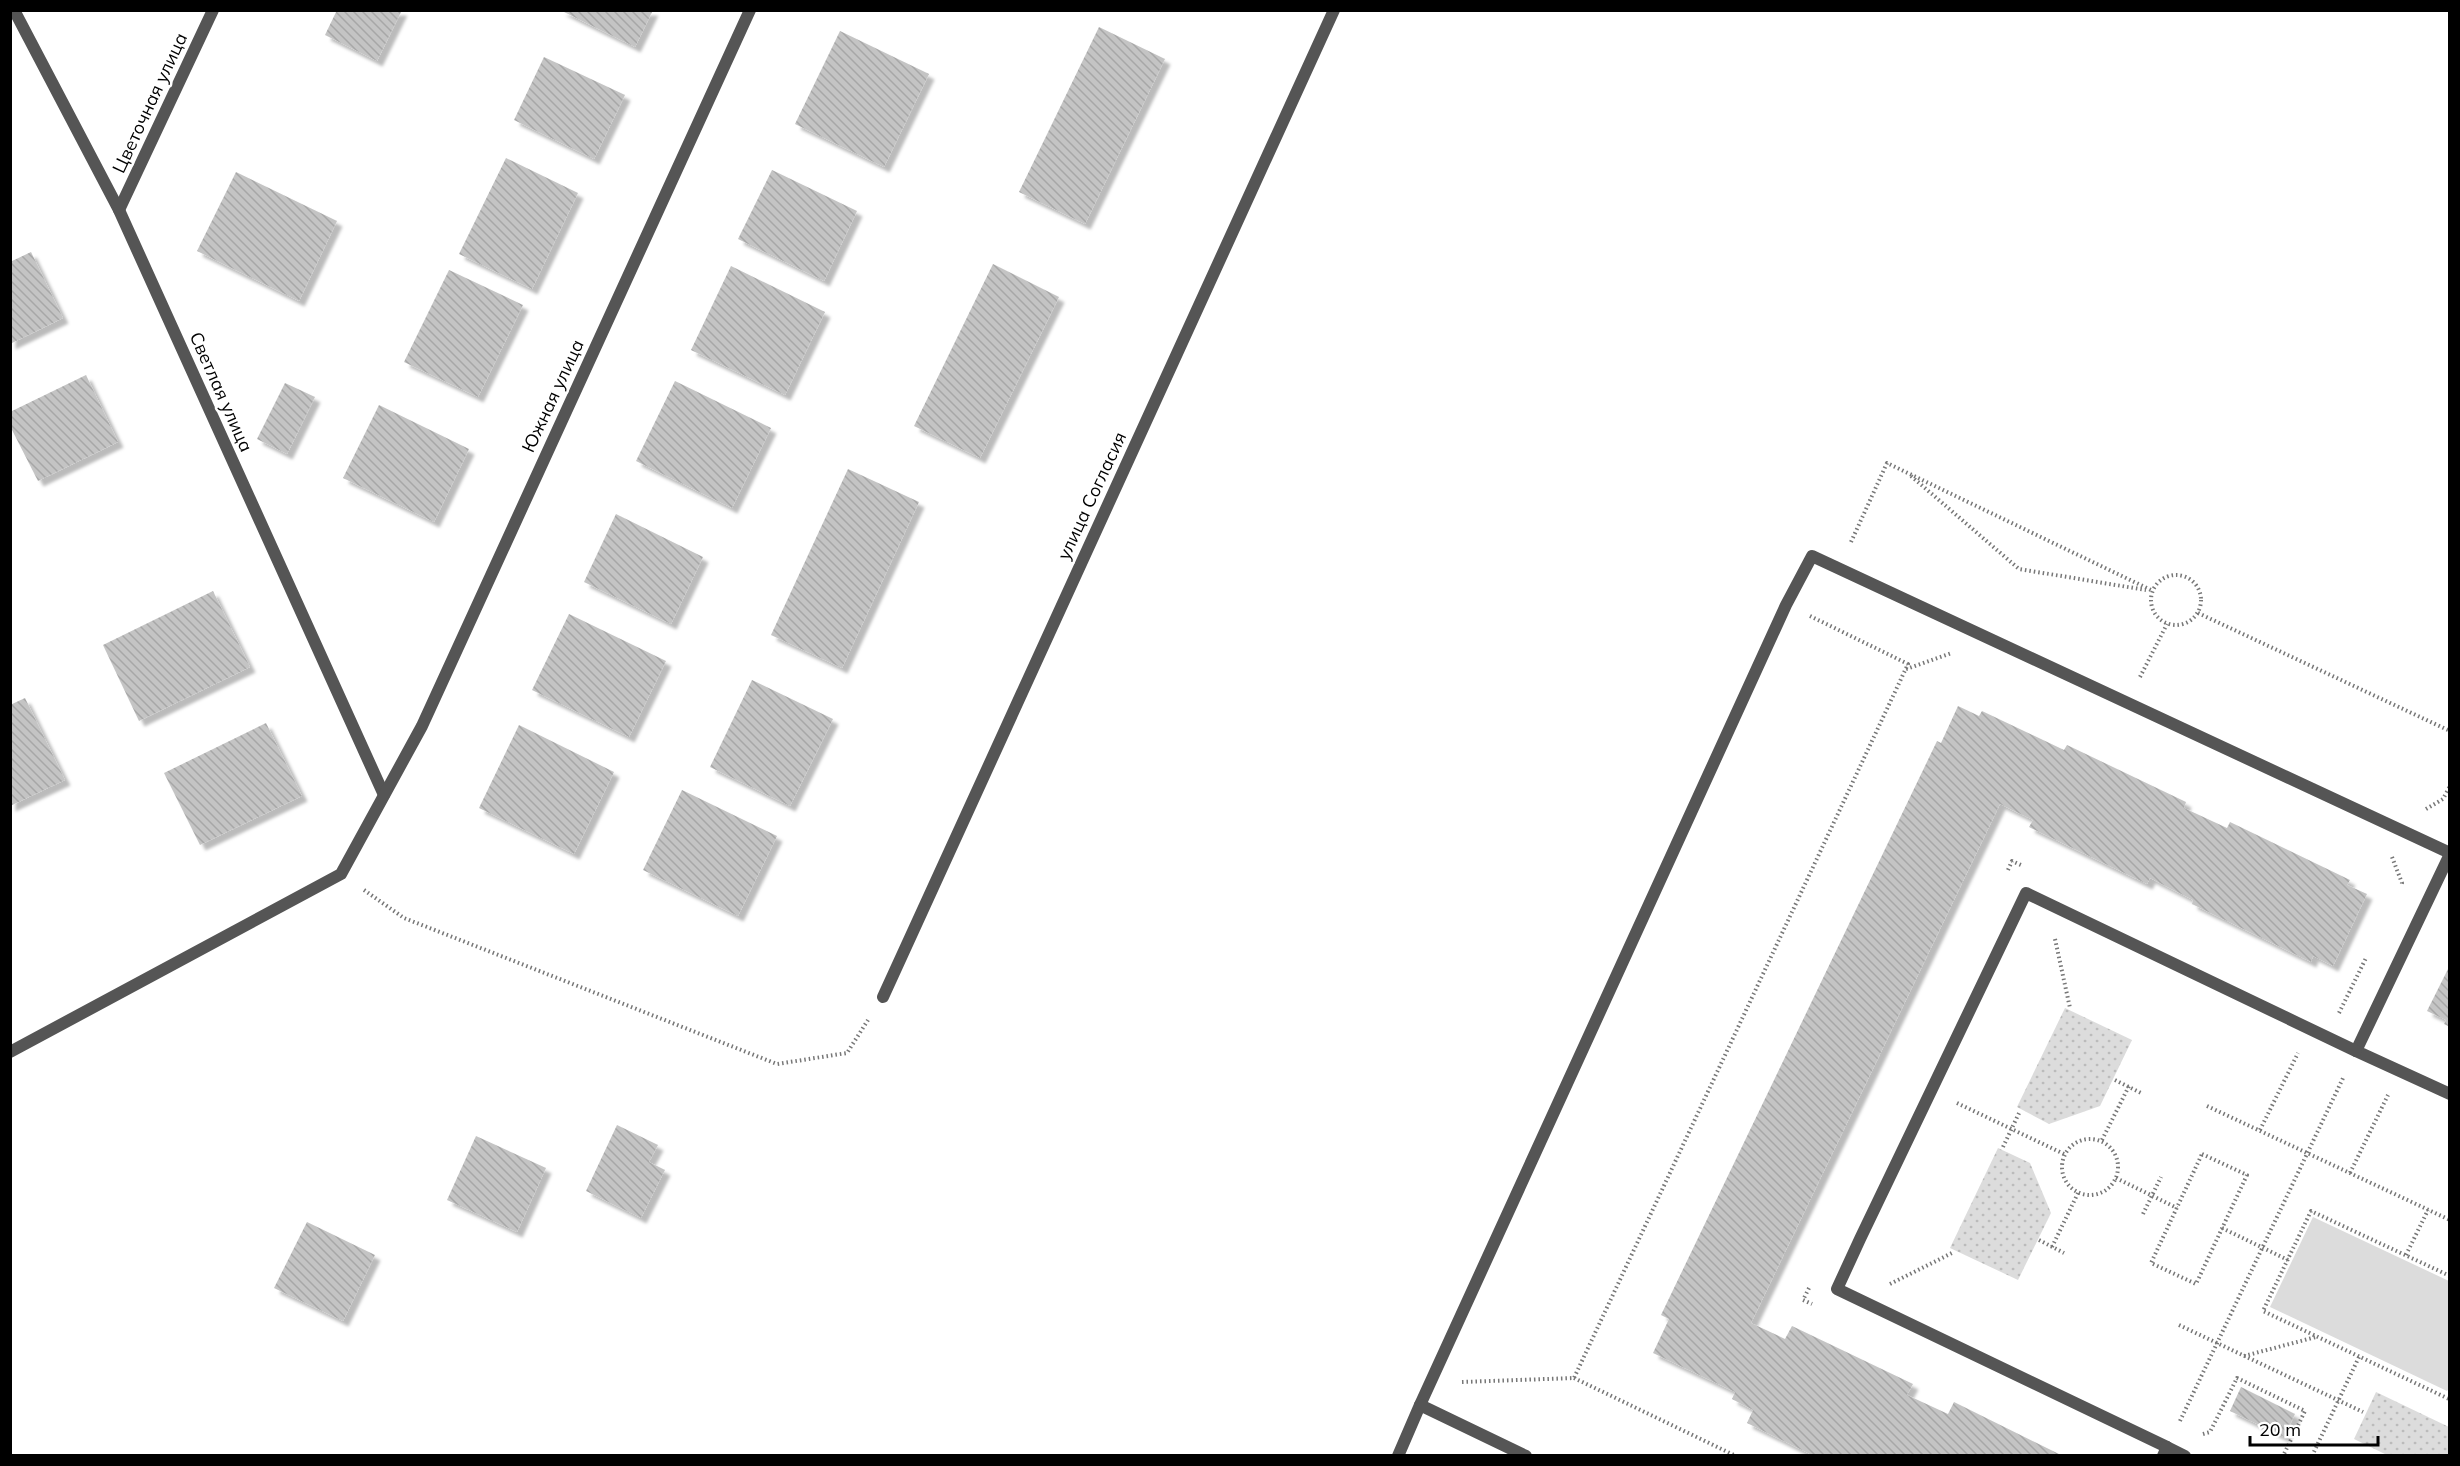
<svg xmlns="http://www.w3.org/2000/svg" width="2460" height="1466" viewBox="0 0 2460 1466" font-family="Mulish,sans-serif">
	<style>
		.green { fill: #dcdcdc }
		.park { fill: url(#park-dots) }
		.building { fill: url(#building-back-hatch); filter: url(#shadow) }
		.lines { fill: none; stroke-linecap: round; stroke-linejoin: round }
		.path { stroke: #777; stroke-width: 4; stroke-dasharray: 1.5 3; stroke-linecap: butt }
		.service { stroke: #555; stroke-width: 12 }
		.minor { stroke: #555; stroke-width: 12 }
		.labels { text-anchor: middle; stroke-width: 5; stroke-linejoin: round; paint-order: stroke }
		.street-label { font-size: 18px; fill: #000; stroke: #fff }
	</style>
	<defs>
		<pattern id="park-dots" width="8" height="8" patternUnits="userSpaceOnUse" patternTransform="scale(1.5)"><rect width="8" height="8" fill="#dcdcdc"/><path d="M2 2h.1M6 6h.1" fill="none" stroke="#bbb" stroke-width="1.8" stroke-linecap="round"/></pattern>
		<pattern id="building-back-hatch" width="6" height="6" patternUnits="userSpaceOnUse" patternTransform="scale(1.5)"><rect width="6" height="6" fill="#c4c4c4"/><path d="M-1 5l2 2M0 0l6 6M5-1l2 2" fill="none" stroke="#a7a7a7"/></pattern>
		<filter id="shadow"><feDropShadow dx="5.5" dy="5.5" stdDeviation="1.5" flood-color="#0004"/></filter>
	</defs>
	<rect width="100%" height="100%" fill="#fff"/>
	<path class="green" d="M 2313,1217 L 2449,1281 L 2450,1387 L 2447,1391 L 2270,1307 Z"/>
	<g class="park">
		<path d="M 2065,1008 L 2132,1040 L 2100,1106 L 2049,1124 L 2017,1107 Z"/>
		<path d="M 1998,1148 L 2030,1163 L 2051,1213 L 2018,1280 L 1950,1248 Z"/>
		<path d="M 2376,1392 L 2449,1427 L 2449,1455 L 2387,1455 L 2354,1439 Z"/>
	</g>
	<g class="building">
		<path d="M 337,10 L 402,10 L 377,61 L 325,35 Z"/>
		<path d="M 560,10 L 653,10 L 635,47 Z"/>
		<path d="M 1099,27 L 1165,59 L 1085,224 L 1019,192 Z"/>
		<path d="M 840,31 L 929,74 L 884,167 L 795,124 Z"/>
		<path d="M 544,57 L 625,95 L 594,159 L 514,120 Z"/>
		<path d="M 506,158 L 578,193 L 532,289 L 459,254 Z"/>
		<path d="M 772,170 L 857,211 L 824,281 L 738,239 Z"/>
		<path d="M 236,172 L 337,221 L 299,301 L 197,251 Z"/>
		<path d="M 31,252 L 63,318 L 10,344 L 10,262 Z"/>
		<path d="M 993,264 L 1059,297 L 980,458 L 914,426 Z"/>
		<path d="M 731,266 L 825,312 L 785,395 L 691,350 Z"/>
		<path d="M 449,270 L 523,305 L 478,397 L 404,362 Z"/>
		<path d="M 86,375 L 118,442 L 38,481 L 10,426 L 10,412 Z"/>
		<path d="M 675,381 L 771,428 L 732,508 L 636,461 Z"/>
		<path d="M 285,383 L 315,397 L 287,454 L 257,439 Z"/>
		<path d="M 379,405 L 469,449 L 434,522 L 343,478 Z"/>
		<path d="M 848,469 L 919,502 L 842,668 L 771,635 Z"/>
		<path d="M 616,514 L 703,557 L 671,624 L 584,582 Z"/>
		<path d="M 213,591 L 250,667 L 139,721 L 103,645 Z"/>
		<path d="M 569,614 L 666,661 L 629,737 L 532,690 Z"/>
		<path d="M 752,680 L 833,719 L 790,806 L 710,767 Z"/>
		<path d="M 25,698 L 65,780 L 10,806 L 10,705 Z"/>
		<path d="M 1958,706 L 1979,716 L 1982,711 L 2064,750 L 2067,745 L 2186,802 L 2184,808 L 2227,828 L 2230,822 L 2350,880 L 2347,885 L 2367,894 L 2333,966 L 2313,956 L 2311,962 L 2192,904 L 2193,900 L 2150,878 L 2147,884 L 2029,827 L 2033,820 L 2000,804 L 1751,1323 L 1785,1339 L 1792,1326 L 1913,1384 L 1907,1395 L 1948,1414 L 1954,1402 L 2063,1456 L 1814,1456 L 1747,1423 L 1753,1410 L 1732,1399 L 1735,1392 L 1653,1353 L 1669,1319 L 1661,1315 L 1937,741 L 1941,743 Z"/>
		<path d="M 266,723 L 302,796 L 200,845 L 164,773 Z"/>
		<path d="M 519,725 L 614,772 L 574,854 L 479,808 Z"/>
		<path d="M 682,790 L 777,836 L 738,916 L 643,870 Z"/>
		<path d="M 2450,965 L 2450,1027 L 2444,1024 L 2446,1020 L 2427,1011 Z"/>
		<path d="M 617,1125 L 658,1145 L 649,1162 L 665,1170 L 641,1218 L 586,1191 Z"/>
		<path d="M 476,1136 L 546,1168 L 517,1232 L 447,1200 Z"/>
		<path d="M 307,1222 L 375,1255 L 343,1321 L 274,1288 Z"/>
		<path d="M 2241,1387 L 2295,1414 L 2284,1437 L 2230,1411 Z"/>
	</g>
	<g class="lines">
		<g class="path">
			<path d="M 1911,476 L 2019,569 L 2146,590"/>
			<path d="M 1851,542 L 1887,463 L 2153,591"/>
			<circle cx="2176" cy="600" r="25"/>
			<path d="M 2198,613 L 2450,731"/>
			<path d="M 1906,669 L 1952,653"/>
			<path d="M 2140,677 L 2167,624"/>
			<path d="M 2426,809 L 2443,799 L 2450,786"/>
			<path d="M 2392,857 L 2402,883 L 2401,886"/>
			<path d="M 2008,870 L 2012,861 L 2021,865"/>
			<path d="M 364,890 L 404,918 L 777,1064 L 847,1053 L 868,1020"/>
			<path d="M 2055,939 L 2070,1008"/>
			<path d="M 2339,1013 L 2366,958"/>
			<path d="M 2115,1080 L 2141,1093"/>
			<path d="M 1957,1103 L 2064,1154"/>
			<path d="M 2207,1106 L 2450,1220"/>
			<path d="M 2260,1130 L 2298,1053"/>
			<circle cx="2090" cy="1167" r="28"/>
			<path d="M 2102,1140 L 2129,1086"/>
			<path d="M 2003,1147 L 2020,1111"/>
			<path d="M 2202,1154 L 2247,1175 L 2196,1284 L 2151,1263 Z"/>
			<path d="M 2350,1173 L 2388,1095"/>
			<path d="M 2116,1178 L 2177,1208"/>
			<path d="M 2143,1214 L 2161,1177"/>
			<path d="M 2222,1228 L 2288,1260"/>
			<path d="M 2039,1240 L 2064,1253"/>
			<path d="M 2052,1247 L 2078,1193"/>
			<path d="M 2406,1255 L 2428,1210"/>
			<path d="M 2450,1276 L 2311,1211 L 2263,1311 L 2449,1399 L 2450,1397"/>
			<path d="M 1890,1284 L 1954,1252"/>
			<path d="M 1809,1288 L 1803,1300 L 1812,1304"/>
			<path d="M 2179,1325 L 2363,1412"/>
			<path d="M 2244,1356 L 2316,1337"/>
			<path d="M 1574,1378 L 1736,1456"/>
			<path d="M 1462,1382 L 1574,1378 L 1908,664 L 1810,616"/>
			<path d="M 2180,1421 L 2344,1076"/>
			<path d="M 2203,1434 L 2210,1432 L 2237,1378 L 2305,1411 L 2283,1456"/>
			<path d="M 2312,1456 L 2359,1357"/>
		</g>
		<g class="service">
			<path d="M 2450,854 L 2356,1051 L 2450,1094"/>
			<path d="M 1420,1405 L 1786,605 L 1812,556 L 2450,853"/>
			<path d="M 2167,1447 L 1837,1289 L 1860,1239 L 2026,893 L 2356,1051"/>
			<path d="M 1398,1456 L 1420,1405 L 1526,1456"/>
			<path d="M 2163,1456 L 2167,1447 L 2185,1456"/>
		</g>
		<g class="minor">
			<path d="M 14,10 L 119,210 L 384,795"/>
			<path d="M 119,210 L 213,10"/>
			<path d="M 883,997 L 1334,10"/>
			<path d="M 10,1052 L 341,874 L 422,726 L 750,10"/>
		</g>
	</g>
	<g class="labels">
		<g class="street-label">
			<text transform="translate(150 103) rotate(-65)" y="6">Цветочная улица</text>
			<text transform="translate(221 392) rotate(66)" y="6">Светлая улица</text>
			<text transform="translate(553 396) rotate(-65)" y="6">Южная улица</text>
			<text transform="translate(1092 496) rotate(-65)" y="6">улица Согласия</text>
		</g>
	</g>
	<rect width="2460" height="1466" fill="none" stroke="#000000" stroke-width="24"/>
	<path d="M2250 1436v9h128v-9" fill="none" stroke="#000000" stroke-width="3"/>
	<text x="2259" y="1436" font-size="18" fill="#000000" stroke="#ffffff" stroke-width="4.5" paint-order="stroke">20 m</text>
</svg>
